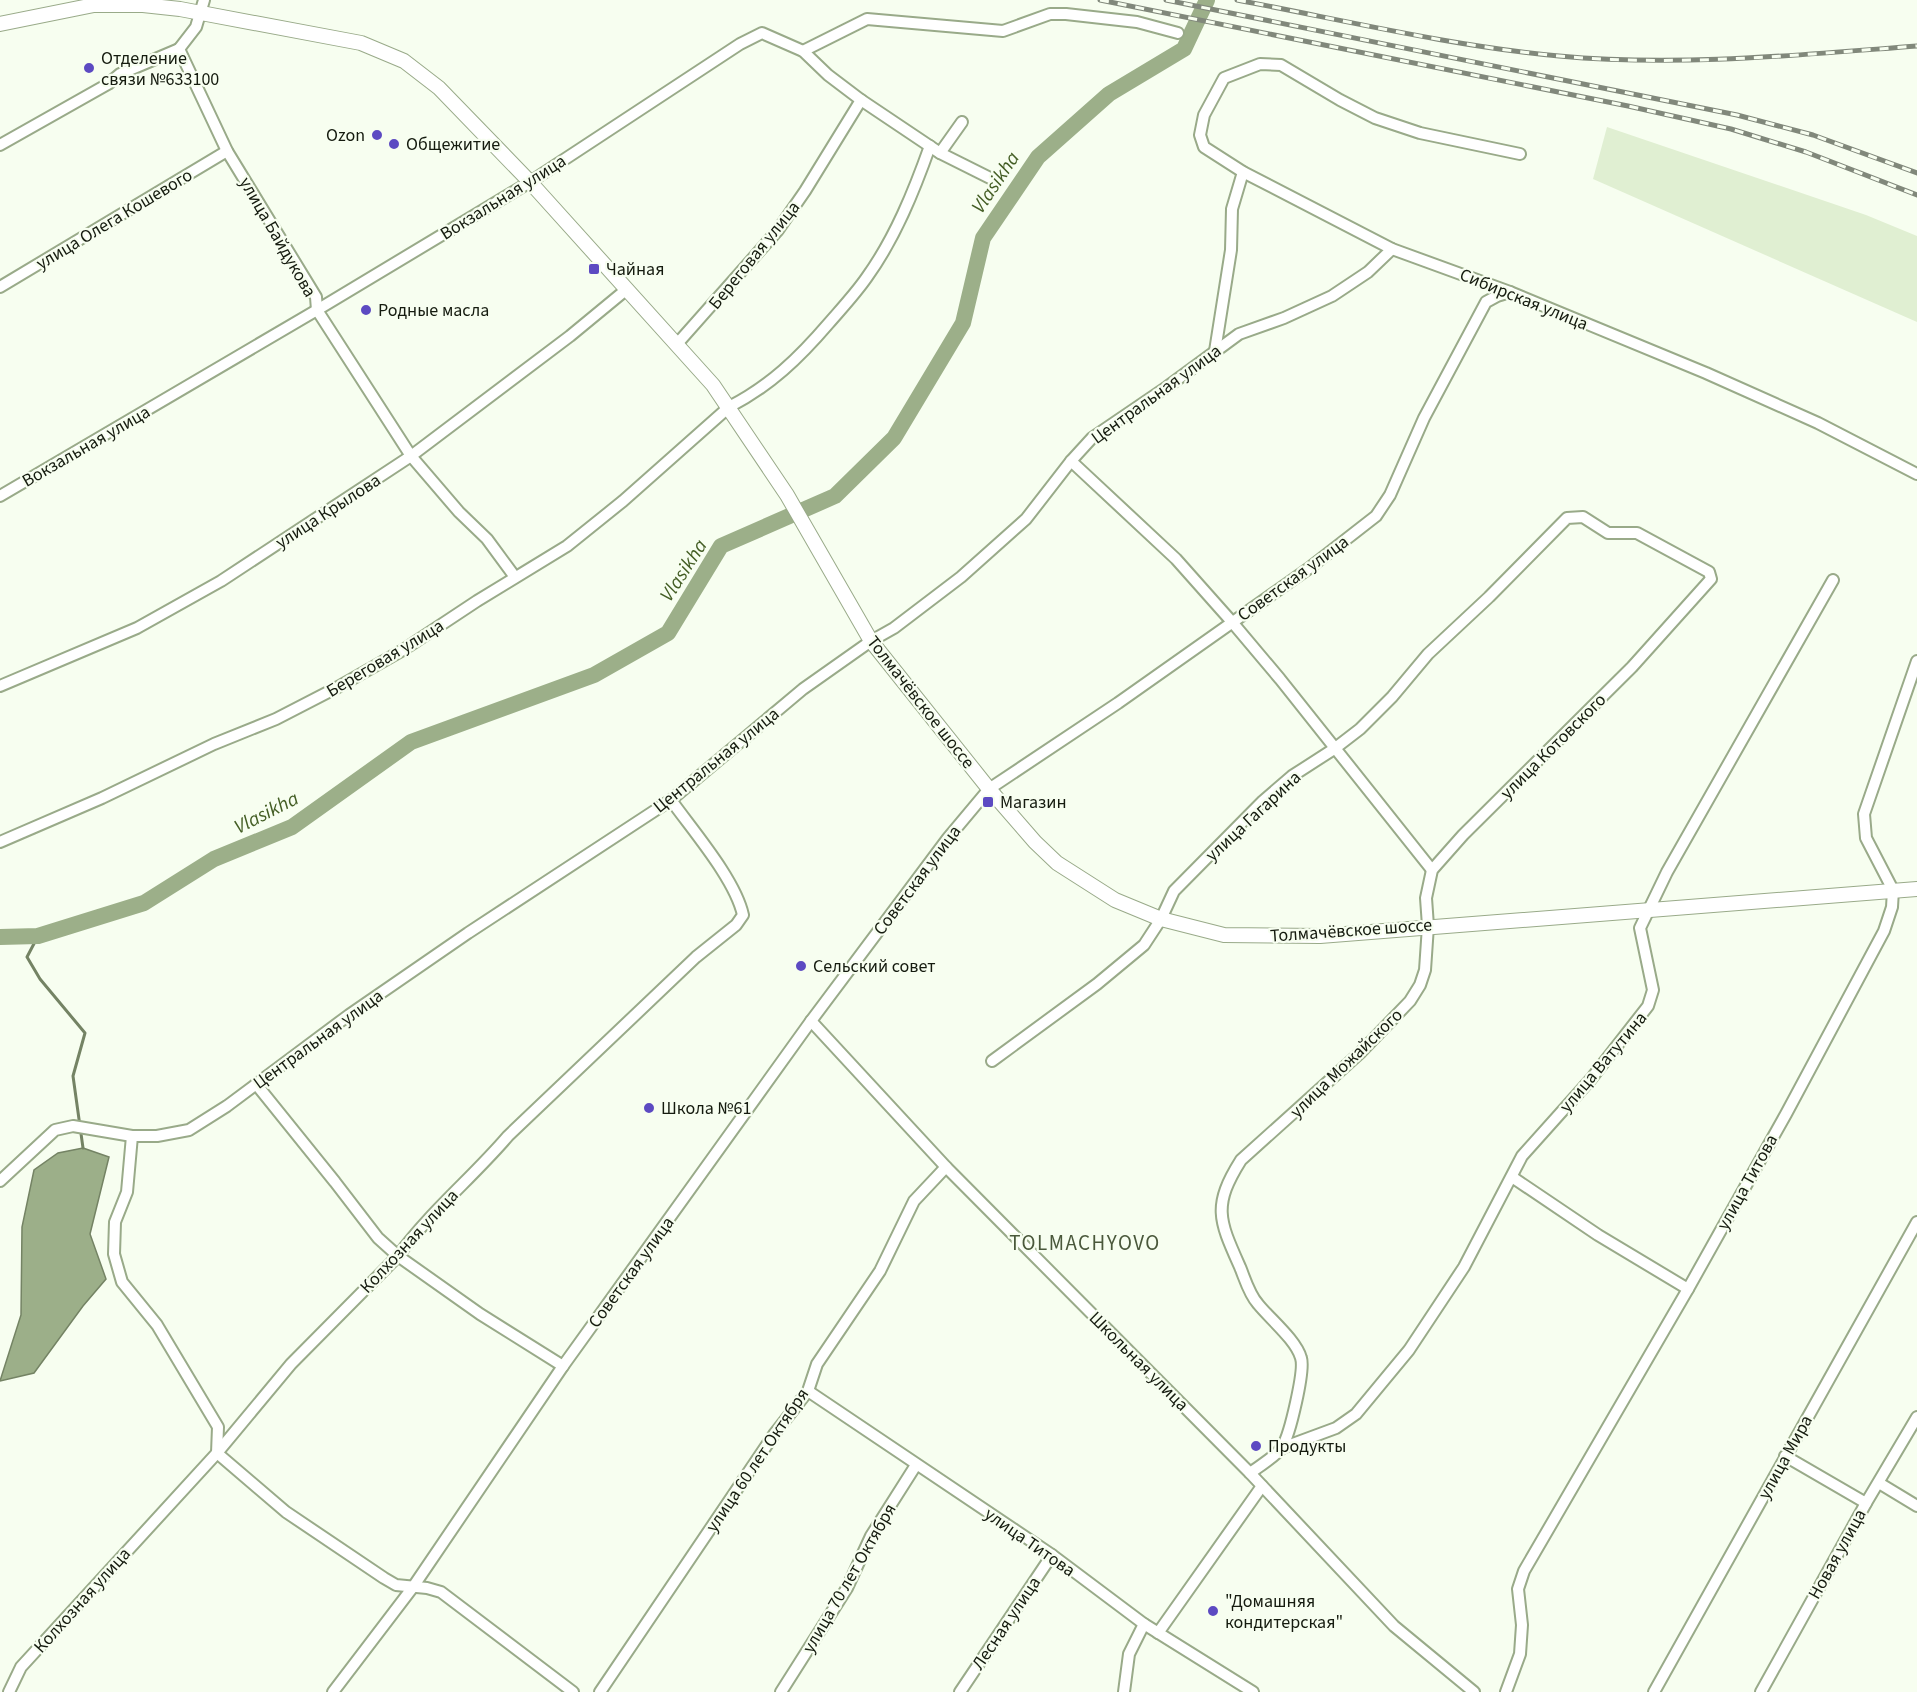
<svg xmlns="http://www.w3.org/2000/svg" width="1917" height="1692" viewBox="0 0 1917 1692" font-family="'Source Sans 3',sans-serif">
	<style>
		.green { fill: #e0efd2 }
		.water { fill: #9caf89; stroke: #748364; stroke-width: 1.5 }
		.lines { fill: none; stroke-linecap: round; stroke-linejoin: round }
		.stream { stroke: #748364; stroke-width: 3 }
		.river { stroke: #9caf89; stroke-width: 16 }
		.minor-casing { stroke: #99aa89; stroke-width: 14 }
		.major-casing { stroke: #99aa89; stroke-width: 16 }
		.minor { stroke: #fff; stroke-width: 10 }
		.major { stroke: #fff; stroke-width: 14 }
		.rail-casing { stroke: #81887b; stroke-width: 5 }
		.rail { stroke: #f7fef0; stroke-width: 3; stroke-dasharray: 9; stroke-linecap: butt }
		.poi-dot { fill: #5c4ac2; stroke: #f7fef0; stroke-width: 2 }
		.labels { text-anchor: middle; stroke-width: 4.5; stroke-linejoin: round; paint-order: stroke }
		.poi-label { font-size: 18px; fill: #151b0f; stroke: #f7fef0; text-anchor: start }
		.street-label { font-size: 18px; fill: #151b0f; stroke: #f7fef0 }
		.water-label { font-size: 20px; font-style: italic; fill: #445e25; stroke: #f7fef0 }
		.quarter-label { font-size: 21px; letter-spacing: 1.5px; fill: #4a583b; stroke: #f7fef0 }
	</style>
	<rect width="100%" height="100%" fill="#f7fef0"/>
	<path class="green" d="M 1607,127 L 1866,215 L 1917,236 L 1917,322 L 1593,179 Z"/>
	<path class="water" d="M 83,1148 L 109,1157 L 90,1234 L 106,1279 L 83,1306 L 34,1373 L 0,1381 L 21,1315 L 22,1227 L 34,1170 L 58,1153 Z"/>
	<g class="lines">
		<path class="stream" d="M 38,936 L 27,957 L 40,979 L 85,1033 L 73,1076 L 83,1148"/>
		<path class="river" d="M 0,937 L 38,936 L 144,903 L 214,859 L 292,827 L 411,742 L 594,675 L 668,633 L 721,546 L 835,496 L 894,438 L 963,323 L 983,238 L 1038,157 L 1109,94 L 1184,49 L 1207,0"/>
		<g class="minor-casing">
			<g id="minor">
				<path d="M 179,49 L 196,27 L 204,0"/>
				<path d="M 803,51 L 867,19 L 1003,31 L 1050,14 L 1066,14 L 1137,22 L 1178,33"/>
				<path d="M 0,145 L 108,84 L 120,74 L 179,49 L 227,151 L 316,297 L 317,310 L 411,456 L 459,512 L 487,539 L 515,577"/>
				<path d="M 940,153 L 962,122"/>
				<path d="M 1520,154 L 1420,133 L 1375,118 L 1340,100 L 1281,65 L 1260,64 L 1224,78 L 1204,115 L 1200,135 L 1204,147 L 1243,172 L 1392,249 L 1510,292 L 1706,373 L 1818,423 L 1917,474"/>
				<path d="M 0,287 L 227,151"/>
				<path d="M 677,344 L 778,230 L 805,191 L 861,100"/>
				<path d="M 1215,351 L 1231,250 L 1232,209 L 1243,172"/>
				<path d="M 1071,461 L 1176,559 L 1232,622 L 1280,679 L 1432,870"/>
				<path d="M 0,496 L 317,310 L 530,182 L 740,44 L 762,33 L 803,51 L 828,75 L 861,100 L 940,153 L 996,181"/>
				<path d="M 0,686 L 137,628 L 221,581 L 411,456 L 570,336 L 627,289"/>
				<path d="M 0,842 L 102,798 L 214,744 L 276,719 L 338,687 L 403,650 L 477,601 L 567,546 L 623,501 L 729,407 C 770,386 799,358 829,323 C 842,308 856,293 867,277 C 895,238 914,191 930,146"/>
				<path d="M 811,1021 L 946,1167 L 1250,1473 L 1394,1626 L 1474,1692"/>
				<path d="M 992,1061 L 1097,984 L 1144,945 L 1161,919 L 1174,891 L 1263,801 L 1292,776 L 1334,749 L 1360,729 L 1392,697 L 1428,654 L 1489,597 L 1567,518 L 1583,517 L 1608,533 L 1637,533 L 1709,572 L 1711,579 L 1632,667 L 1463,835 L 1432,870 L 1426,898 L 1428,926 L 1425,970 L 1420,985 L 1410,1001 L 1361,1052 L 1241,1160 C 1212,1206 1219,1220 1240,1267 C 1245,1279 1249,1294 1258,1304 C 1270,1319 1296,1340 1301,1358 C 1305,1370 1290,1435 1282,1447 C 1278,1455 1258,1467 1250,1473"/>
				<path d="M 256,1084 L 335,1182 L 378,1238 L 398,1256 L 480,1314 L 563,1366"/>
				<path d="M 132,1136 L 127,1192 L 115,1222 L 114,1254 L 122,1282 L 157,1325 L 218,1427 L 217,1453 L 286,1512 L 384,1578 L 396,1585 L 427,1588 L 441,1592 L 573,1692"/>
				<path d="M 1512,1177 L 1598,1235 L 1688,1289"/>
				<path d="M 0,1181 L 55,1130 L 73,1126 L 132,1136 L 157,1136 L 189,1130 L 227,1106 L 349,1015 L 468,933 L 671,800 L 803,689 L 871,641 L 894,628 L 961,577 L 1026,519 L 1071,461 L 1092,438 L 1167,387 L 1239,334 L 1284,318 L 1332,296 L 1368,272 L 1392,249"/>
				<path d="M 808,1391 L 1052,1555 L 1144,1624 L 1253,1692"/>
				<path d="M 1282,1448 L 1336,1428 L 1356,1414 L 1409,1350 L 1464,1267 L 1522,1156 L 1591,1079 L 1648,1006 L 1653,990 L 1640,928 L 1667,872 L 1833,580"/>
				<path d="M 1785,1456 L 1866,1503"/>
				<path d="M 1879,1483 L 1917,1506"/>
				<path d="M 1158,1633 L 1262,1486"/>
				<path d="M 9,1692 L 21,1667 L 217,1453 L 291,1364 L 398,1256 C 430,1212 473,1177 508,1136 L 696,957 L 736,925 L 743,915 C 735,879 693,831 671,800"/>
				<path d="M 333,1692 L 413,1587 L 563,1366 L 811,1021 L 948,838 L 989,789 L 1118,703 L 1308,569 L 1376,516 L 1390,495 L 1424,418 L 1486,302 L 1497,296 L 1510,292"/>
				<path d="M 600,1692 L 775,1433 L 808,1391 L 817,1364 L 880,1271 L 914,1201 L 946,1167"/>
				<path d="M 781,1692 L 847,1588 L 871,1536 L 916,1465"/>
				<path d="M 960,1692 L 1052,1555"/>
				<path d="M 1124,1692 L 1129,1654 L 1144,1624"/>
				<path d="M 1506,1692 L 1520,1654 L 1522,1625 L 1518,1589 L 1524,1571 L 1688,1289 L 1786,1114 L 1884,931 L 1892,907 L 1893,890 L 1866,838 L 1864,814 L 1917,661"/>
				<path d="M 1654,1692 L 1917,1222"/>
				<path d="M 1761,1692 L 1866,1503 L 1917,1417"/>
			</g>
		</g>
		<g class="major-casing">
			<path id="major" d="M 0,24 L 94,5 L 143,5 L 180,9 L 361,43 L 404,61 L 439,88 L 530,182 L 713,385 L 787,495 L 871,641 L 989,789 L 1035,842 L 1057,863 L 1115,900 L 1161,919 L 1224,935 L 1320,936 L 1917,889"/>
		</g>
		<use href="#minor" class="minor"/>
		<use href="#major" class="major"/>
		<g class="rail-casing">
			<g id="rail">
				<path d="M 1100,0 L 1628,106 L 1731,129 L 1806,152 L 1917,195"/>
				<path d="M 1166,0 L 1737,115 L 1813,135 L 1917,173"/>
				<path d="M 1237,0 C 1343,20 1451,46 1559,56 C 1678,67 1798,55 1917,46"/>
			</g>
		</g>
		<use href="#rail" class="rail"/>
	</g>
	<g class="poi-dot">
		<circle cx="89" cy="68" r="6"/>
		<circle cx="377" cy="135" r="6"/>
		<circle cx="394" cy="144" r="6"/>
		<rect x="588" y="263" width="12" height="12" rx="3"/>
		<circle cx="366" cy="310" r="6"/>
		<rect x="982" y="796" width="12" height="12" rx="3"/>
		<circle cx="801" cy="966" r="6"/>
		<circle cx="649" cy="1108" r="6"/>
		<circle cx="1256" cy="1446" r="6"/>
		<circle cx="1213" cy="1611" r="6"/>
	</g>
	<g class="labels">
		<g class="poi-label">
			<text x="101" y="64">Отделение<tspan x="101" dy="21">связи №633100</tspan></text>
			<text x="365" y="141" text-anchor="end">Ozon</text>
			<text x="406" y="150">Общежитие</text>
			<text x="606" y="275">Чайная</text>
			<text x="378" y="316">Родные масла</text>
			<text x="1000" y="808">Магазин</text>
			<text x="813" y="972">Сельский совет</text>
			<text x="661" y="1114">Школа №61</text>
			<text x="1268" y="1452">Продукты</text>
			<text x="1225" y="1607">"Домашняя<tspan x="1225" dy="21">кондитерская"</tspan></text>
		</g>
		<g class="street-label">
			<text transform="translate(503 197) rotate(-32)" y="6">Вокзальная улица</text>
			<text transform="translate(114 219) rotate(-31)" y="6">улица Олега Кошевого</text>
			<text transform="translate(278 237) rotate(60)" y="6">улица Байдукова</text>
			<text transform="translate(754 255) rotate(-51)" y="6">Береговая улица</text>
			<text transform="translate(1524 299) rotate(22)" y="6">Сибирская улица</text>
			<text transform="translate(1156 394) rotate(-36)" y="6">Центральная улица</text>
			<text transform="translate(86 446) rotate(-30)" y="6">Вокзальная улица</text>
			<text transform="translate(328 511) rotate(-33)" y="6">улица Крылова</text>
			<text transform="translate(1293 578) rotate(-36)" y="6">Советская улица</text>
			<text transform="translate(385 658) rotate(-31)" y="6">Береговая улица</text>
			<text transform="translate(921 702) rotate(52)" y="6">Толмачёвское шоссе</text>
			<text transform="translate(1553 746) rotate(-45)" y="6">улица Котовского</text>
			<text transform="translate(716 760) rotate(-39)" y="6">Центральная улица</text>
			<text transform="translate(1253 816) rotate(-43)" y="6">улица Гагарина</text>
			<text transform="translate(917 880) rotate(-53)" y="6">Советская улица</text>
			<text transform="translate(1351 930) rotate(-4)" y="6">Толмачёвское шоссе</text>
			<text transform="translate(318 1039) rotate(-36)" y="6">Центральная улица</text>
			<text transform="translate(1603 1062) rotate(-50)" y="6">улица Ватутина</text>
			<text transform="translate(1346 1063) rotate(-44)" y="6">улица Можайского</text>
			<text transform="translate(1747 1182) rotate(-61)" y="6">улица Титова</text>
			<text transform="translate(409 1241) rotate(-47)" y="6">Колхозная улица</text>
			<text transform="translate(631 1272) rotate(-54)" y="6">Советская улица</text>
			<text transform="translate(1139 1361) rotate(45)" y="6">Школьная улица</text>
			<text transform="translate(1785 1457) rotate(-61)" y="6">улица Мира</text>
			<text transform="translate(757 1460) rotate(-56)" y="6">улица 60 лет Октября</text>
			<text transform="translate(1030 1542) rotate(35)" y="6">улица Титова</text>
			<text transform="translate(1837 1554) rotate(-61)" y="6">Новая улица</text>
			<text transform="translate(849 1578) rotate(-60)" y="6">улица 70 лет Октября</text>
			<text transform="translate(82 1600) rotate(-48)" y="6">Колхозная улица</text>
			<text transform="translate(1006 1623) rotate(-56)" y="6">Лесная улица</text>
		</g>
		<g class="water-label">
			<text transform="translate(995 182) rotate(-56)" y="7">Vlasikha</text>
			<text transform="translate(683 570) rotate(-57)" y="7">Vlasikha</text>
			<text transform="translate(266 812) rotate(-27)" y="7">Vlasikha</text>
		</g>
		<g class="quarter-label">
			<text x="1085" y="1250">TOLMACHYOVO</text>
		</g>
	</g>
</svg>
